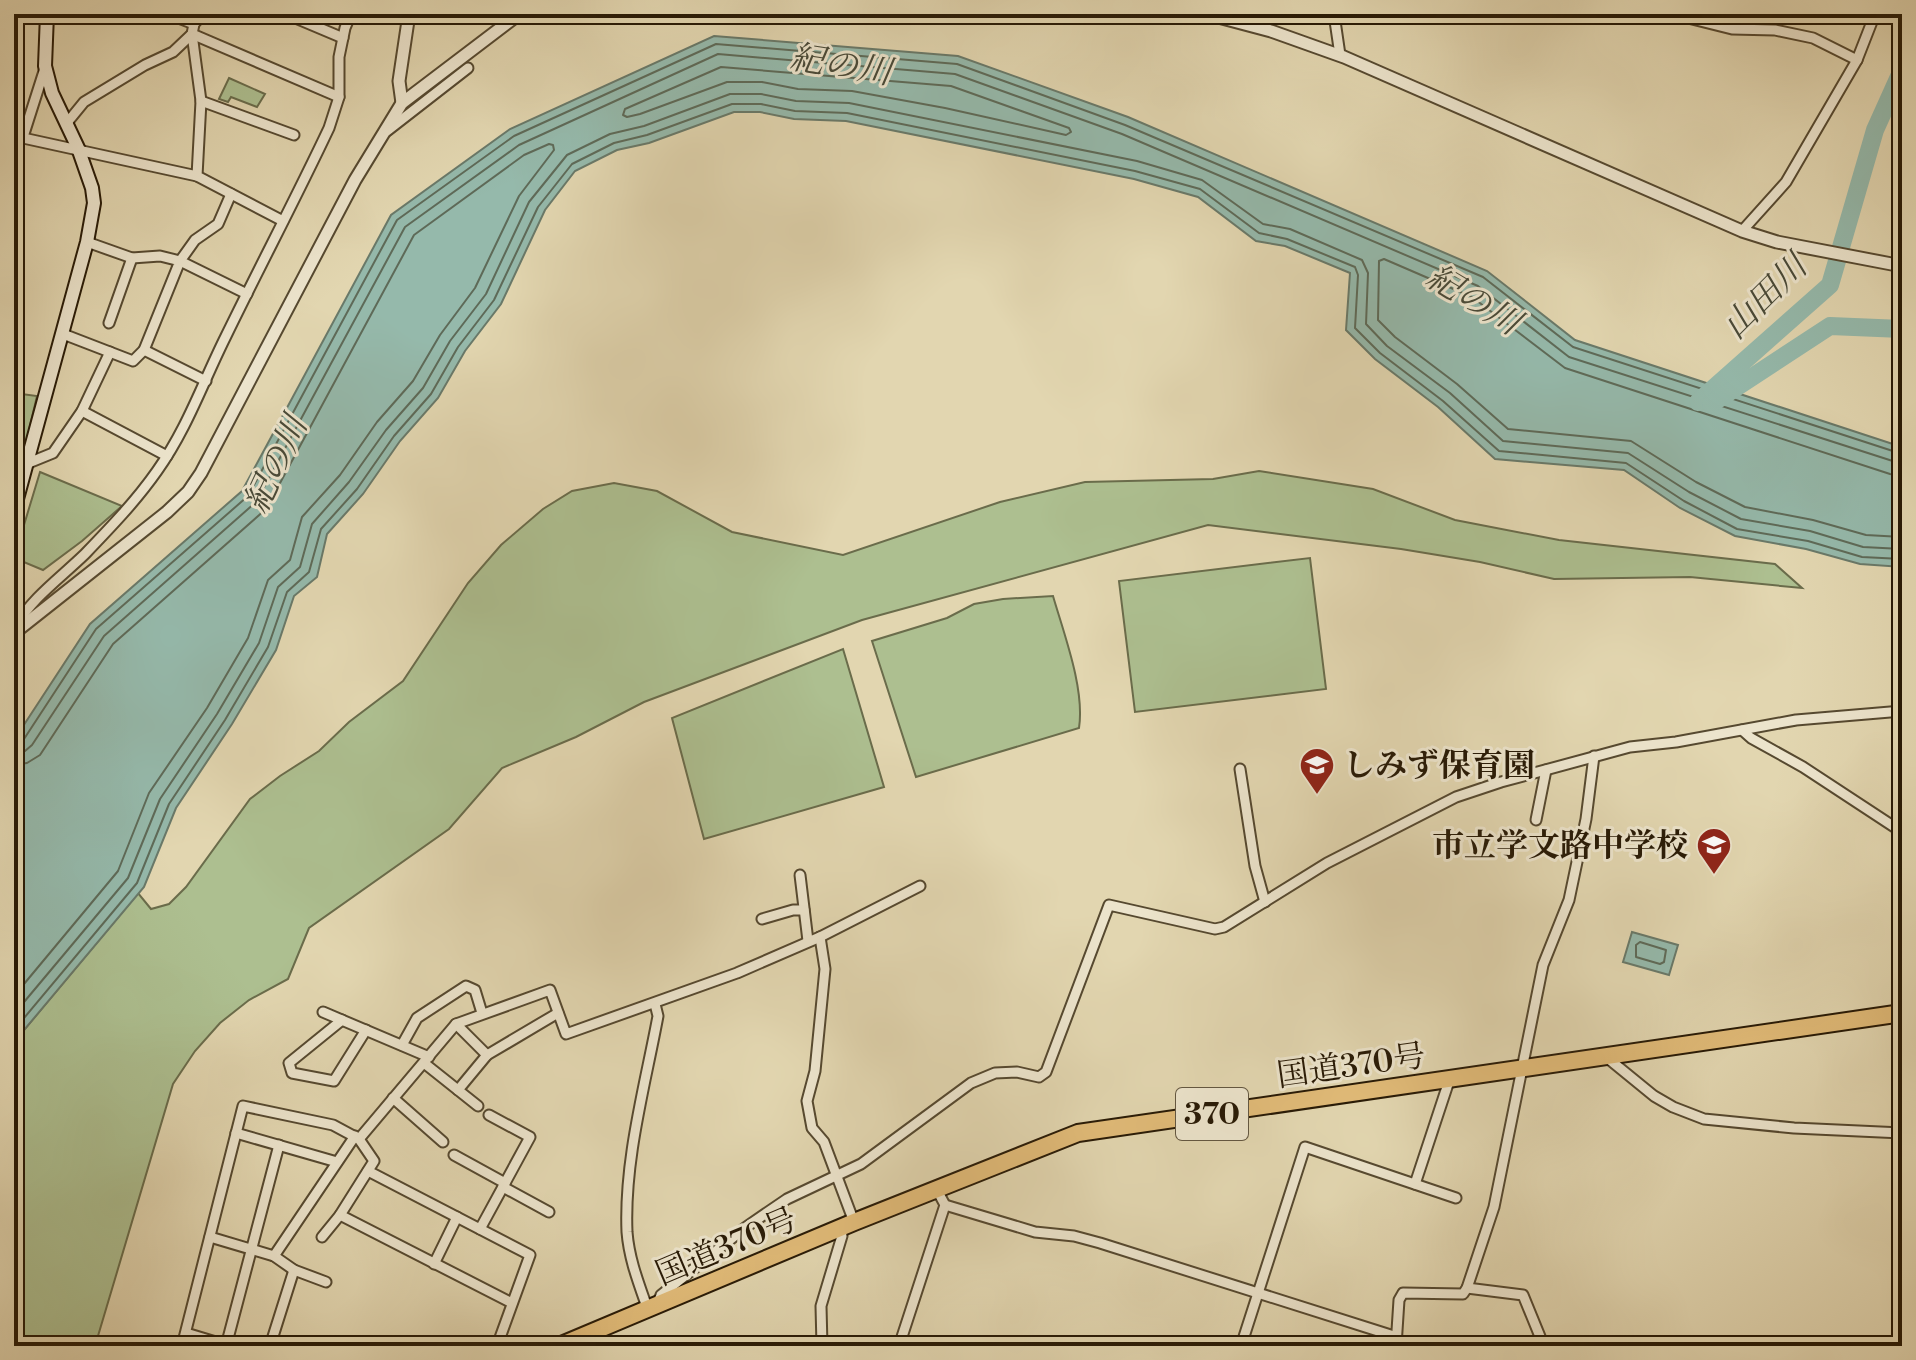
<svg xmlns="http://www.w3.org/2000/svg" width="1916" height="1360" viewBox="0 0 1916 1360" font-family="'Libre Bodoni','Noto Serif JP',serif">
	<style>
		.green { fill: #adbf90; stroke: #6a6c4b; stroke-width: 2 }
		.water { fill: #95b9ab; stroke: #697969; stroke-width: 2 }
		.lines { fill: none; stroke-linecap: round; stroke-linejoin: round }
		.shore { stroke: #5e6a58; stroke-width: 2 }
		.river { stroke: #95b9ab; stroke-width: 18 }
		.minor-casing { stroke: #564930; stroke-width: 13 }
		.tertiary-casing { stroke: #564930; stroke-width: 15 }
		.secondary-casing { stroke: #281a06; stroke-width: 16 }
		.trunk-casing { stroke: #281a06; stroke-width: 20 }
		.minor { stroke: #ece4cc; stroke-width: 9 }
		.tertiary { stroke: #ece4cc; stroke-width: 11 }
		.secondary { stroke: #ece4cc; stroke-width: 12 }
		.trunk { stroke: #e1bb78; stroke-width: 16 }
		.labels { text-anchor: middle; stroke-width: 6; stroke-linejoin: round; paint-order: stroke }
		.shield { fill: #ece4cc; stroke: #635741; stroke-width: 2 }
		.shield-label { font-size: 30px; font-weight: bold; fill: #281a06 }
		.poi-label { font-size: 32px; font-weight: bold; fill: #281a06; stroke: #ece4cc; text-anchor: start }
		.street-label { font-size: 32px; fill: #281a06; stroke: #ece4cc }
		.water-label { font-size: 34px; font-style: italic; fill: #494a38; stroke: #ece4cc }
	</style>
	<rect width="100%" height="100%" fill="#e2d6b0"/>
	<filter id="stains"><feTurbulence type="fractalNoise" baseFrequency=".0025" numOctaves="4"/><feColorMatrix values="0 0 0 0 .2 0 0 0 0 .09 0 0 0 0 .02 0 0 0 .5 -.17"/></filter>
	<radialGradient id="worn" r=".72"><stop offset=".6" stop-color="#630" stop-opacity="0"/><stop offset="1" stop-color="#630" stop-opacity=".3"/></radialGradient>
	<g class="green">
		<path d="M 229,78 L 265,94 L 257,107 L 231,97 L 228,102 L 219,99 Z"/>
		<path d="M 14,393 L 37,396 L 14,494 Z"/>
		<path d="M 1259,471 L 1373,489 L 1455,520 L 1559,540 L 1775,564 L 1802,588 L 1690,577 L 1554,579 L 1480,562 L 1401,549 L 1208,525 L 862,620 L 644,702 L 576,737 L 502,768 L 449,829 L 309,928 L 288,979 L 249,1000 L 220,1023 L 195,1051 L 173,1084 L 95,1346 L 14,1346 L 14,1042 L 138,893 L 151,909 L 169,904 L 186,887 L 250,799 L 280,776 L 319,751 L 349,722 L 403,681 L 468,583 L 501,545 L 543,509 L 572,491 L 614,483 L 657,491 L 732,532 L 843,555 L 1000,502 L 1085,482 L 1213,479 Z"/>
		<path d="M 40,472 L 122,506 L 82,541 L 43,570 L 14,558 Z"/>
		<path d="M 1310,558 L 1326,689 L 1135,712 L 1119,581 Z"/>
		<path d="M 1053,596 C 1064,634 1085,689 1079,728 L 916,777 L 872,641 L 947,618 L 974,604 L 1003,599 Z"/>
		<path d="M 843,649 L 884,787 L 704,839 L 672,718 Z"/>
	</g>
	<g class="water">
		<path d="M 714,36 L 958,56 L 1128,117 L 1487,271 L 1575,340 L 1902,447 L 1902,567 L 1860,564 L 1806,549 L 1735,536 L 1680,508 L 1624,470 L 1495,459 L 1438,407 L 1375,359 L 1346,330 L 1350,273 L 1285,246 L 1256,241 L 1198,197 L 1134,179 L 846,121 L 794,119 L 760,112 L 734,112 L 649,143 L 617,150 L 575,171 L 545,210 L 501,304 L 465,351 L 438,398 L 400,441 L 363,494 L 327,534 L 317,577 L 294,596 L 276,650 L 232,724 L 176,808 L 144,887 L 14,1042 L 14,740 L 90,624 L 242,491 L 391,215 L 510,129 Z"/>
		<path d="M 1632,932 L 1678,945 L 1669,975 L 1623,962 Z"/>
	</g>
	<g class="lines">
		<g class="shore">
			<path d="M 721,67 L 951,86 L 1069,128 L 1071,132 L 1066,135 L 945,108 L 852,91 L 798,89 L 762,82 L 727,82 L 640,114 L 627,117 L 623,115 L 625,109 Z"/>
			<path d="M 1902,476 L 1890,474 L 1565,368 L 1472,297 L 1384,259 L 1379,261 L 1378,320 L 1395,337 L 1457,384 L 1508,429 L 1631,441 L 1696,482 L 1745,507 L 1813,520 L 1866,535 L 1902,537"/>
			<path d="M 14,743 L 24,739 L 96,629 L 248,496 L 397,220 L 514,136 L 716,44 L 957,64 L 1125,125 L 1483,277 L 1573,347 L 1902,454"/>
			<path d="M 14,753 L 25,751 L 32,745 L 104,636 L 256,502 L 405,227 L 519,145 L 718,54 L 955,74 L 1122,134 L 1478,286 L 1569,357 L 1902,464"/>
			<path d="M 14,765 L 27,763 L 40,755 L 113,644 L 266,509 L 414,235 L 524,155 L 549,144 L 553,145 L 554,150 L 519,196 L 475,288 L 440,335 L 413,381 L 377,422 L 340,475 L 302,517 L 290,560 L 268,580 L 248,638 L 207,708 L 149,793 L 118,871 L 14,996"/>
			<path d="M 1640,942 L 1666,950 L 1664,962 L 1660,964 L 1636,957 L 1636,945 Z"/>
			<path d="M 14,1014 L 128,878 L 160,799 L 217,714 L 259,643 L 278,587 L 300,567 L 312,524 L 349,482 L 386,430 L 423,388 L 450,341 L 486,294 L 529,202 L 567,155 L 610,134 L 644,126 L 730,94 L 761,94 L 796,101 L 849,103 L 1137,161 L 1202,180 L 1263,224 L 1290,229 L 1362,260 L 1368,273 L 1366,324 L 1387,346 L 1450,393 L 1503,441 L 1628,453 L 1689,492 L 1741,519 L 1810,531 L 1863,547 L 1902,549"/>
			<path d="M 14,1030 L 137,883 L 169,804 L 225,720 L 268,647 L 287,592 L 309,572 L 321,529 L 357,489 L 394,436 L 431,394 L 458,347 L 494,300 L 538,207 L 572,164 L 614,143 L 647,135 L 732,104 L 761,104 L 795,111 L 847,113 L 1135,171 L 1200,189 L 1259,233 L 1287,239 L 1355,267 L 1358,275 L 1355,328 L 1380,353 L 1443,401 L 1499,451 L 1626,463 L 1684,501 L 1737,529 L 1808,541 L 1862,557 L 1902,559"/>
		</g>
		<g class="river">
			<path d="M 1698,402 L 1830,285 L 1875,130 L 1902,70"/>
			<path d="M 1711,404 L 1830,326 L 1902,329"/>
		</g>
		<g class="minor-casing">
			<g id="minor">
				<path d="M 168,14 L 194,24"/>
				<path d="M 286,14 L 343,38"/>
				<path d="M 1334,14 L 1340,55"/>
				<path d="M 1672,14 L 1732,29 L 1775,30 L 1813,38 L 1857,60"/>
				<path d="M 192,34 L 201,101 L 197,176 L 283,221"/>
				<path d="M 192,34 L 339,97"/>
				<path d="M 201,101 L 294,135"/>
				<path d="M 66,124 L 84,102 L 145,65 L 173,52 L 192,34 L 194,24 L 203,14"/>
				<path d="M 387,131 L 468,68"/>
				<path d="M 14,136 L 197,176"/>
				<path d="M 23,137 L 45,68"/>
				<path d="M 231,194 L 218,224 L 195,240 L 180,261 L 247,294"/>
				<path d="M 1742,231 L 1786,182 L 1857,60 L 1875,14"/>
				<path d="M 109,323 L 132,258"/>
				<path d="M 63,334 L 133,361 L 144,350 L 180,261 L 160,256 L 132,258 L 87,242"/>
				<path d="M 144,350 L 206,381"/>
				<path d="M 82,411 L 167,456"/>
				<path d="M 26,464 L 53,453 L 82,411 L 110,352"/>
				<path d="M 14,628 C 34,596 58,580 85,554 C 110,528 136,501 157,471 C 187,429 203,382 226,336 C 260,266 296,198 329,128 L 339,97 L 339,57 L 345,28 L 351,14"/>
				<path d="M 1742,730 L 1751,738 L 1803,767 L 1902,832"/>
				<path d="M 1240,769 L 1255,866 L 1265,902"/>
				<path d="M 1536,820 L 1546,770"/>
				<path d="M 800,875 L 808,941"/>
				<path d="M 762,919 L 793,910 L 804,910"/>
				<path d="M 820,937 L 825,969 L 815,1071 L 807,1101 L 812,1128 L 824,1142 L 854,1222"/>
				<path d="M 323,1012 L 429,1057"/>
				<path d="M 342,1020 L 289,1063 L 292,1073 L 334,1081 L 366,1030"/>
				<path d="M 456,1024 L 487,1055"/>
				<path d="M 402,1045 L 417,1018 L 466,986 L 475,990 L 482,1013"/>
				<path d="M 1605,1056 L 1654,1096 L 1673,1107 L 1704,1119 L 1794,1128 L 1902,1133"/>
				<path d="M 424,1063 L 478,1106"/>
				<path d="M 458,1090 L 487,1055 L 558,1013"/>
				<path d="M 393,1098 L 443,1142"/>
				<path d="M 236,1133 L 337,1162"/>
				<path d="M 359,1139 L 456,1024 L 550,990 L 566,1034 L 737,973 L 820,937 L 920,886"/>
				<path d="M 454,1155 L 505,1183"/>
				<path d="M 368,1171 L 530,1255 L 497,1346"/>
				<path d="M 1415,1184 L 1450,1078"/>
				<path d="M 503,1187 L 549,1212"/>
				<path d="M 945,1205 L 1035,1232 L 1074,1236 L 1100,1243 L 1397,1337"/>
				<path d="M 340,1215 L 512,1303"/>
				<path d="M 480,1229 L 530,1137 L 489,1115"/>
				<path d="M 210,1237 L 274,1256 L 294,1270 L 326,1282"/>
				<path d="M 274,1256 L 355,1136"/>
				<path d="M 434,1264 L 457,1217"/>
				<path d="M 1467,1288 L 1523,1295 L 1541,1339 L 1538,1346"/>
				<path d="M 658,1303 L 661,1295 L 746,1227 L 787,1199 L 861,1164 L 971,1083 L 995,1073 L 1017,1072 L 1039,1077 L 1046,1072 L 1109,905 L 1215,929 L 1224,927 L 1327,863 L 1456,797 L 1501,782 L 1630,747 L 1676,742 L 1796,720 L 1902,711"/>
				<path d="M 648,1310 C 639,1284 629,1259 627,1232 C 624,1160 645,1086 658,1016 L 655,1004"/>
				<path d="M 186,1333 L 229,1346"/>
				<path d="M 182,1346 L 243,1106 L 333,1125 L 359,1139 L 374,1161 L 340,1215 L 322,1237"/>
				<path d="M 226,1346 L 279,1145"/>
				<path d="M 270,1346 L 294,1270"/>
				<path d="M 822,1346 L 821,1306 L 842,1236 L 840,1229"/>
				<path d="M 899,1346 L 945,1205 L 937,1190"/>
				<path d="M 1241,1346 L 1305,1147 L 1456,1198"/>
				<path d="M 1396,1346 L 1399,1300 L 1403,1293 L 1463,1294 L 1467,1288 L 1494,1207 L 1543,965 L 1569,900 L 1586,819 L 1594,756"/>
			</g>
		</g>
		<g class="tertiary-casing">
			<g id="tertiary">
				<path d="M 1207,14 L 1271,31 L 1344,57 L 1742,231 L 1777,242 L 1902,266"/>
				<path d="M 402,103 L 399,81 L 409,14"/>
				<path d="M 14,633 L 167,512 L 188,492 L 201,473 L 355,180 L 402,103 L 519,14"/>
			</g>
		</g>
		<g class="secondary-casing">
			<path id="secondary" d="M 14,510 L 87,242 L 94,203 L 92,188 L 78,148 L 52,93 L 45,66 L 47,14"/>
		</g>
		<g class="trunk-casing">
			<path id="trunk" d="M 559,1346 L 854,1222 L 1078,1133 L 1902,1013"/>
		</g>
		<use href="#minor" class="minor"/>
		<use href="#tertiary" class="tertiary"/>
		<use href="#secondary" class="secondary"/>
		<use href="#trunk" class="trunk"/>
	</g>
	<defs>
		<g id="school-pin" transform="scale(1.8)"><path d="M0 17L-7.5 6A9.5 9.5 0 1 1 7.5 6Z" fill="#8f2418" stroke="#ece4cc"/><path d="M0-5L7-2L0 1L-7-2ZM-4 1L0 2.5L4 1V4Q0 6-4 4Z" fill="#fff"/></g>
	</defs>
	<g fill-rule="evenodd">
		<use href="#school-pin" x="1317" y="765"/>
		<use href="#school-pin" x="1714" y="845"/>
	</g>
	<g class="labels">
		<rect class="shield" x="1176" y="1088" width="72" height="52" rx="6"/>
		<g class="shield-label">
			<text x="1212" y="1124">370</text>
		</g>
		<g class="poi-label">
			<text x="1343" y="776">しみず保育園</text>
			<text x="1688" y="856" text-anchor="end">市立学文路中学校</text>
		</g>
		<g class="street-label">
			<text transform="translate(1351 1065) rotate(-8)" y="11">国道370号</text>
			<text transform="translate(726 1246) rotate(-23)" y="11">国道370号</text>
		</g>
		<g class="water-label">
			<text transform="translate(841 64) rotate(9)" y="12">紀の川</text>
			<text transform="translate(1764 296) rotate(-45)" y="12">山田川</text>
			<text transform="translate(1474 299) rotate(31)" y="12">紀の川</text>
			<text transform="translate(275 464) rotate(-65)" y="12">紀の川</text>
		</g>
	</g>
	<rect width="1916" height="1360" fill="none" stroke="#e2d6b0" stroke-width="48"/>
	<rect x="16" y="16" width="1884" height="1328" fill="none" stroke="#281a06" stroke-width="4"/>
	<rect x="24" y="24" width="1868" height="1312" fill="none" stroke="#281a06" stroke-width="2"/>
	<rect width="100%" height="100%" filter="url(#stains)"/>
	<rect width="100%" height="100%" fill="url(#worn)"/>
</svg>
